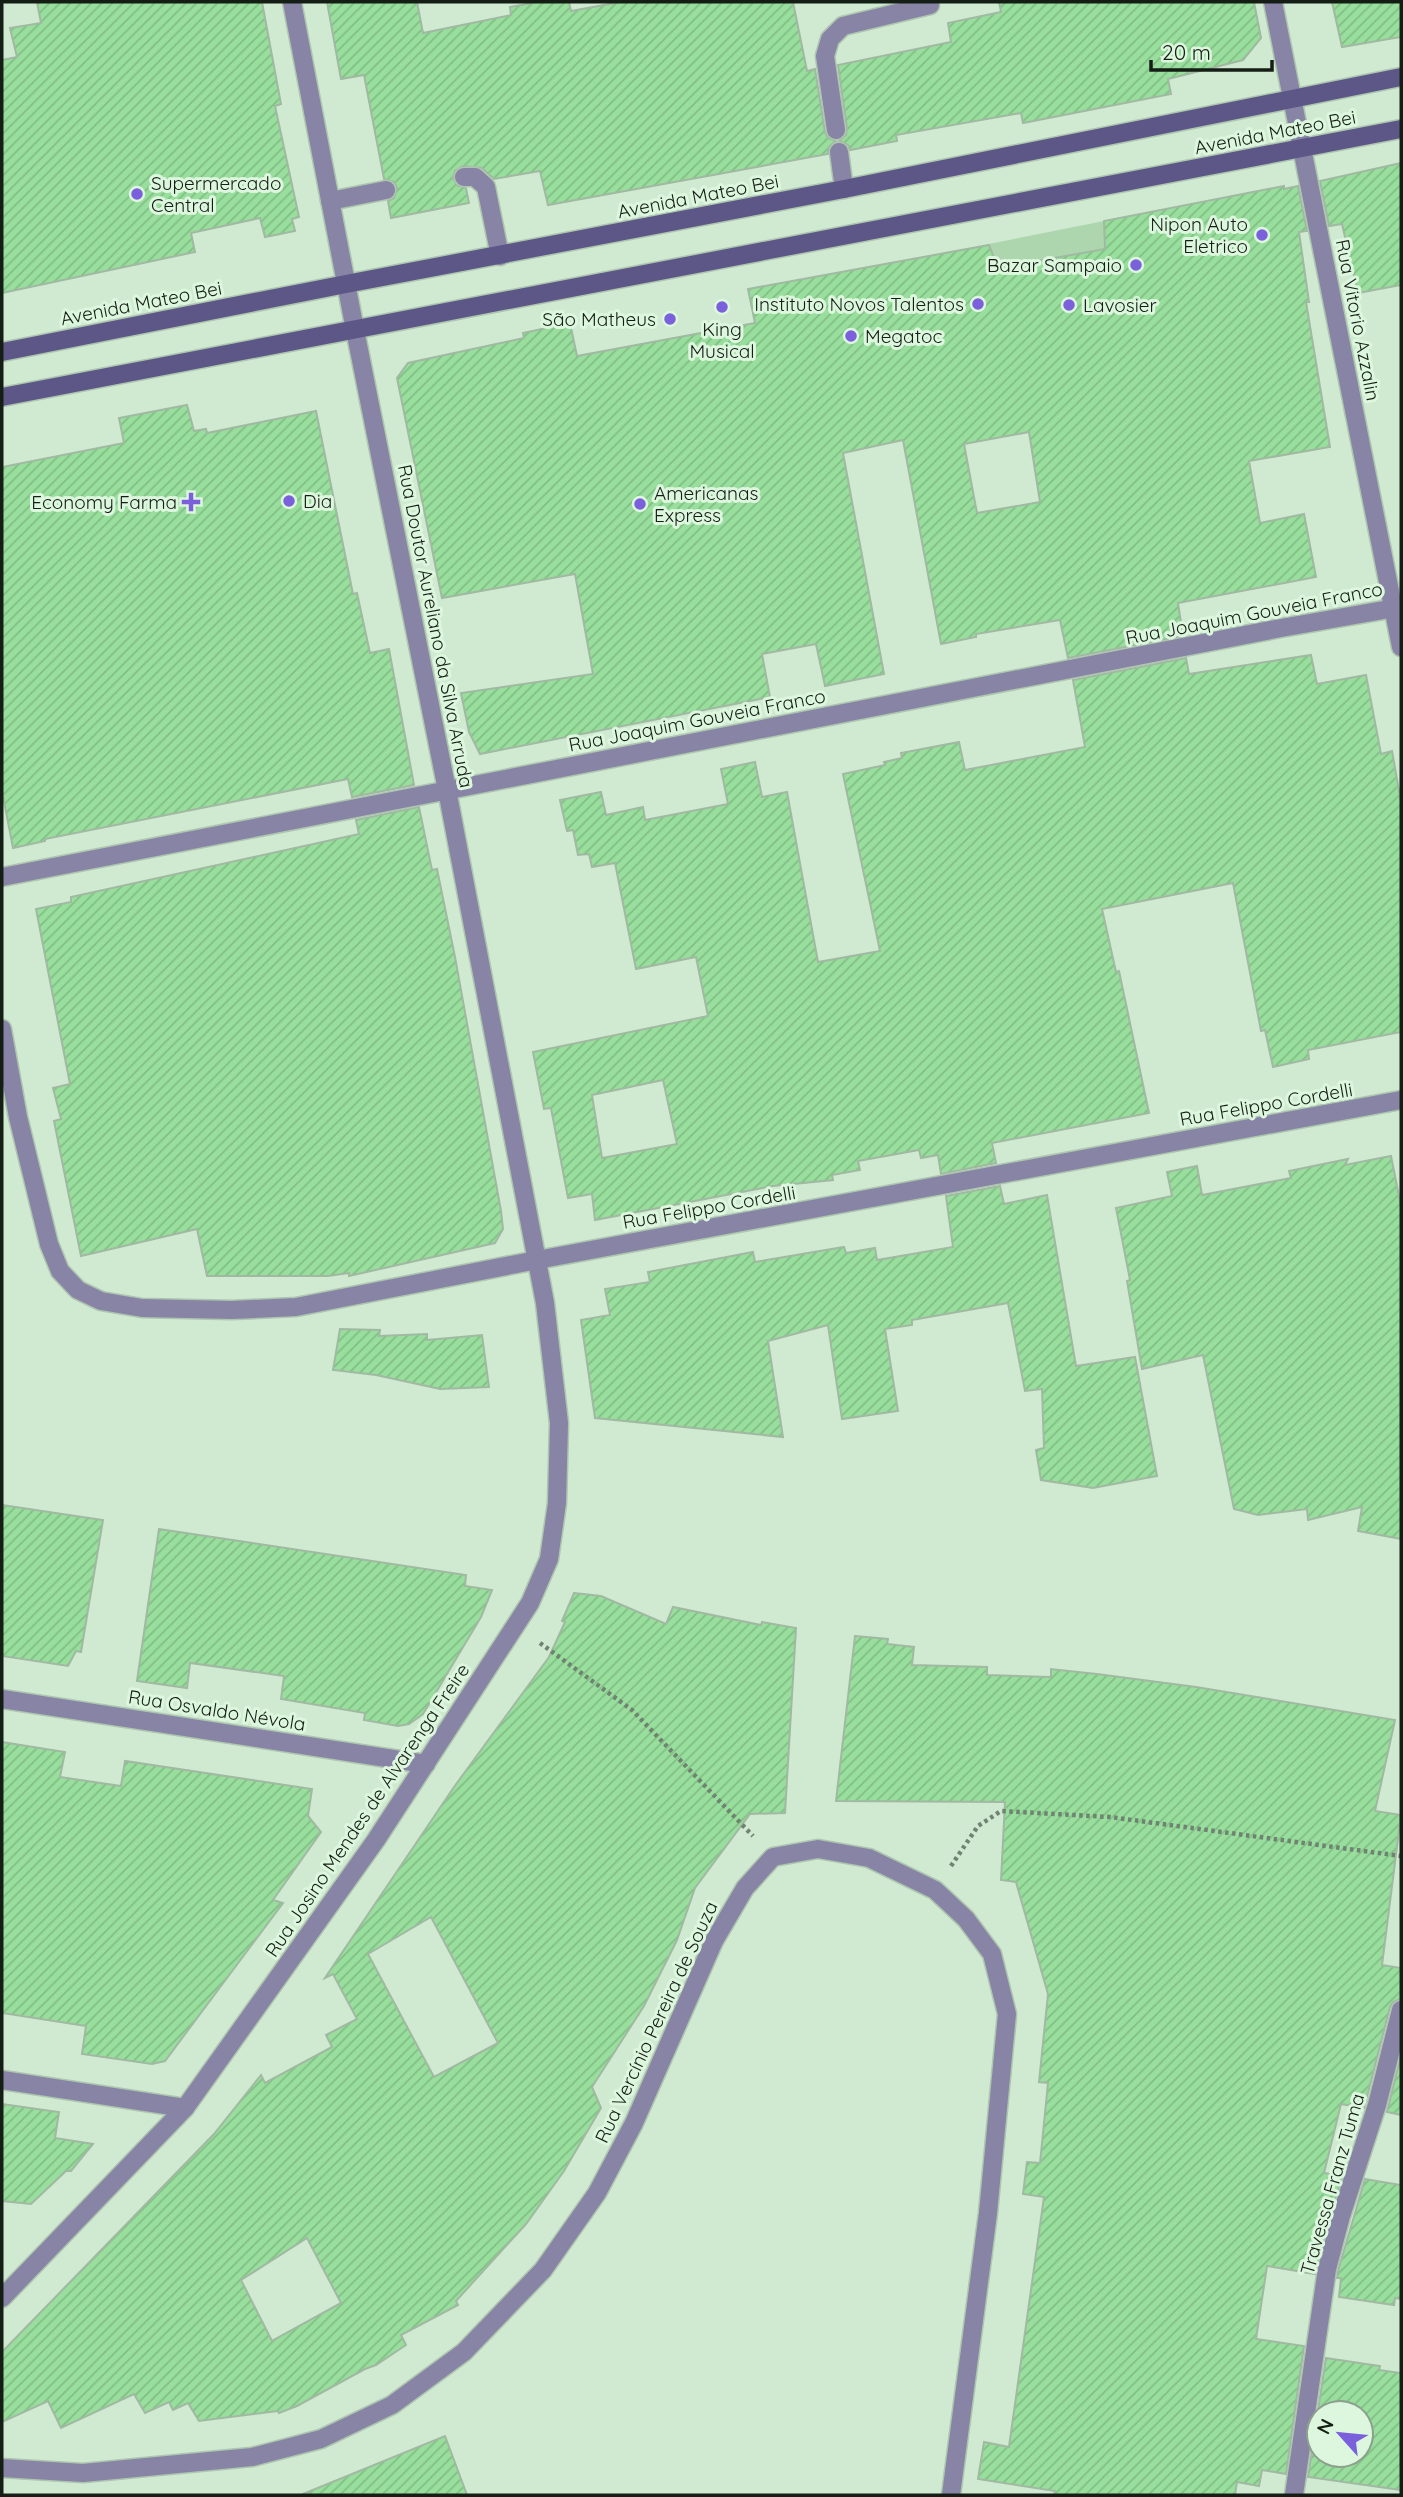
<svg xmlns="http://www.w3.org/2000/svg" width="1403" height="2497" viewBox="0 0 1403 2497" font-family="Quicksand,sans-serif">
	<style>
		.green { fill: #add6ae }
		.building { fill: url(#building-hatch); stroke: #a1b9a2; stroke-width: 2; fill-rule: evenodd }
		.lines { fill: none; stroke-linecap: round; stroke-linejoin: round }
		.lane-casing { stroke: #aec5af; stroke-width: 21 }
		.street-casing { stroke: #aec5af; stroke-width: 21 }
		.secondary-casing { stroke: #aec5af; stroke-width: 21 }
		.path { stroke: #708271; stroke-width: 4.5; stroke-dasharray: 3.5 3.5; stroke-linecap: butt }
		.lane { stroke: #8784a6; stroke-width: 18 }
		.street { stroke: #8784a6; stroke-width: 18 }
		.secondary { stroke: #5d5788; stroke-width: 18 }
		.poi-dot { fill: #7a61db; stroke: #ddf7de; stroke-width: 2.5 }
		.labels { text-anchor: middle; stroke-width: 6; stroke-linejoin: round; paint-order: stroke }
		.street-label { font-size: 19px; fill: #151e15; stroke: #ddf7de }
		.poi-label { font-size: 19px; fill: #151e15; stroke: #ddf7de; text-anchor: start }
	</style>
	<defs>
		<pattern id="building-hatch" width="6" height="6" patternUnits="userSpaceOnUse" patternTransform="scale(1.75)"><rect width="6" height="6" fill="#98de9c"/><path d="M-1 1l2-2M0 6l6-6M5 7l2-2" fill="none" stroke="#82be86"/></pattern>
	</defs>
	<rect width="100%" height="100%" fill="#d0ead1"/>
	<path class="green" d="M 1104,221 L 1109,248 L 994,269 L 989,244 Z"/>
	<g class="building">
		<path d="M 37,2 L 262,2 L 281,104 L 275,106 L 299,217 L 292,219 L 295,231 L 265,237 L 260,218 L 191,233 L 195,252 L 2,293 L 2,60 L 17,57 L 10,28 L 41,23 Z"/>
		<path d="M 327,2 L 417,2 L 423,33 L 511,15 L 510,7 L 537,2 L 569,2 L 571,11 L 620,2 L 793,2 L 807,71 L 815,69 L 825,132 L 828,138 L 836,141 L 829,147 L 828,154 L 548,205 L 540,171 L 494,179 L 482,168 L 463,166 L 455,171 L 453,178 L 458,186 L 466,188 L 469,203 L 391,218 L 388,201 L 394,198 L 397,188 L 394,182 L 384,179 L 364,75 L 341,79 Z"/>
		<path d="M 999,2 L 1254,2 L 1261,38 L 1243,60 L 1168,79 L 1171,94 L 1023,123 L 1021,113 L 896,135 L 897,141 L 850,150 L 848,145 L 839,141 L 846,135 L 847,129 L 838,65 L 951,42 L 948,23 L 1001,12 Z"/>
		<path d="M 1332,2 L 1401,2 L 1401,37 L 1342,47 Z"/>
		<path d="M 1401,163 L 1401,285 L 1358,293 L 1342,224 L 1329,226 L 1320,181 Z"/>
		<path d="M 1284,186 L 1284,189 L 1298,186 L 1307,231 L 1299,232 L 1309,302 L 1306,302 L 1330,447 L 1249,461 L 1260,523 L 1304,514 L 1316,577 L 1178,603 L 1183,636 L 1068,658 L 1060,620 L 976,634 L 976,637 L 941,644 L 903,440 L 843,453 L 884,674 L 825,686 L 816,644 L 762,654 L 770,697 L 480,754 L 469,732 L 461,693 L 593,674 L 575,574 L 442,598 L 397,378 L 408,363 L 524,338 L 523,333 L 570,323 L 577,356 L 755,323 L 748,289 L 989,245 L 998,268 L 1105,249 L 1104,221 ZM 1029,432 L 1040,502 L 977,513 L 964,444 Z"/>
		<path d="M 187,405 L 194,431 L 206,429 L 207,433 L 316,411 L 353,594 L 357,593 L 370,653 L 389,649 L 414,785 L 352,797 L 348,779 L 45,839 L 45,841 L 13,848 L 2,791 L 2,467 L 124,443 L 119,418 Z"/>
		<path d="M 1311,655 L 1317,684 L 1366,675 L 1381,754 L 1392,751 L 1401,802 L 1401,1032 L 1308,1050 L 1309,1059 L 1273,1067 L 1265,1030 L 1261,1031 L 1233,883 L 1102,909 L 1116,972 L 1119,971 L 1149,1113 L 992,1143 L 996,1163 L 941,1174 L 938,1155 L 921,1158 L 919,1150 L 858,1161 L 860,1170 L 832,1175 L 833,1180 L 773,1186 L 595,1220 L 592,1194 L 568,1198 L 551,1108 L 544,1109 L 533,1052 L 708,1016 L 696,957 L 636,969 L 615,863 L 592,867 L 589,854 L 578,855 L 573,830 L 567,831 L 560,800 L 601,792 L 606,815 L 643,807 L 645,820 L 728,804 L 721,769 L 755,762 L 762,797 L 787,792 L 818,962 L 880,951 L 843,774 L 885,765 L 884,762 L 902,758 L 901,753 L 959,742 L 965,770 L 1085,747 L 1073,680 L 1186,658 L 1189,674 ZM 663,1080 L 677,1144 L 602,1158 L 592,1095 Z"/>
		<path d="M 419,807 L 432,870 L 437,869 L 455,957 L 501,1211 L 503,1229 L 495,1243 L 349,1276 L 349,1273 L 328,1276 L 207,1276 L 197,1229 L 81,1256 L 54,1121 L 61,1119 L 53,1088 L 70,1084 L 36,909 L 71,902 L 71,897 L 359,834 L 356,820 Z"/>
		<path d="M 1391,1156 L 1401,1206 L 1401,1539 L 1358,1531 L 1362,1507 L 1308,1520 L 1307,1509 L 1258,1515 L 1234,1509 L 1203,1355 L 1142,1369 L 1127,1281 L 1130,1280 L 1116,1208 L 1172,1196 L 1167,1172 L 1197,1166 L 1202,1195 L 1291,1178 L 1289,1171 L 1348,1159 L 1345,1165 Z"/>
		<path d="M 1000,1186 L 1004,1204 L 1047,1195 L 1076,1366 L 1135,1357 L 1157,1476 L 1093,1488 L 1041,1480 L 1036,1450 L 1044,1448 L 1042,1389 L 1025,1391 L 1008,1303 L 912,1320 L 912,1325 L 885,1329 L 898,1411 L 842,1419 L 828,1325 L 768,1341 L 783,1437 L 595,1418 L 581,1320 L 610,1315 L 605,1289 L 650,1282 L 648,1272 L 753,1252 L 755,1262 L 844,1247 L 846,1253 L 875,1248 L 877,1260 L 953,1247 L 946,1196 Z"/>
		<path d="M 340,1329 L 380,1330 L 379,1336 L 427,1334 L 427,1340 L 482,1335 L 489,1387 L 440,1389 L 376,1375 L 333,1370 Z"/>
		<path d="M 2,1505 L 103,1520 L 81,1652 L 76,1651 L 68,1666 L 2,1656 Z"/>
		<path d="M 159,1529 L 466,1575 L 465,1586 L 492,1590 L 481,1617 L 423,1714 L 409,1724 L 398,1726 L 364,1720 L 365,1713 L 281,1699 L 284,1676 L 190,1663 L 187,1688 L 137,1681 Z"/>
		<path d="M 574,1593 L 601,1596 L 666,1624 L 673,1607 L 761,1625 L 762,1622 L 796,1628 L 785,1813 L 750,1814 L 695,1888 L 677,1940 L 644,2006 L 592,2087 L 601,2108 L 564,2171 L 526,2224 L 456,2301 L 458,2305 L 401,2335 L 406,2345 L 376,2365 L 365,2369 L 297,2406 L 279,2413 L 278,2411 L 199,2421 L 188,2403 L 173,2410 L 169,2402 L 145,2413 L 134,2394 L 61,2428 L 48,2401 L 2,2422 L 2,2352 L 214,2134 L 261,2075 L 265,2083 L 332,2047 L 326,2035 L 357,2019 L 333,1974 L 325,1978 L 454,1787 L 549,1657 L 565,1622 L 562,1621 ZM 431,1917 L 498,2043 L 434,2077 L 368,1954 ZM 307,2238 L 341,2303 L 272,2341 L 241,2280 Z"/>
		<path d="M 855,1636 L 888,1639 L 887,1644 L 914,1647 L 912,1665 L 987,1667 L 987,1675 L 1051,1677 L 1051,1669 L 1097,1674 L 1196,1687 L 1395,1720 L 1375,1811 L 1401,1815 L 1382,1965 L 1401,1968 L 1401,1999 L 1393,2002 L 1390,2007 L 1364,2108 L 1341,2104 L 1324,2173 L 1342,2176 L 1315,2274 L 1267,2266 L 1256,2339 L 1304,2346 L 1286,2474 L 1262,2470 L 1259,2486 L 1237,2482 L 1235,2495 L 1054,2495 L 1055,2491 L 978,2479 L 984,2442 L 1009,2447 L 1044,2197 L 1023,2194 L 1027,2162 L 1040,2163 L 1048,2083 L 1039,2082 L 1048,1994 L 1016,1882 L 1001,1880 L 1005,1802 L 836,1801 Z"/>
		<path d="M 2,1742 L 65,1752 L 60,1777 L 121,1786 L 125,1761 L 312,1789 L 308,1816 L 321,1832 L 273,1900 L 283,1903 L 165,2061 L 152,2064 L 82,2054 L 86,2026 L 2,2013 Z"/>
		<path d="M 1401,2055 L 1401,2115 L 1387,2112 Z"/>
		<path d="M 2,2104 L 59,2112 L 55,2138 L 93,2144 L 71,2171 L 66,2171 L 31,2204 L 2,2201 Z"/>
		<path d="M 1365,2179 L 1401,2185 L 1401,2299 L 1395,2298 L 1394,2305 L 1339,2297 L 1341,2278 L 1337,2278 L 1338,2271 Z"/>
		<path d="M 1326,2358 L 1380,2366 L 1379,2370 L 1401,2373 L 1401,2490 L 1308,2477 ZM 1319,2413 L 1361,2413 L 1361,2455 L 1319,2455 Z"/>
		<path d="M 445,2436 L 467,2495 L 303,2495 L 303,2494 Z"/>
	</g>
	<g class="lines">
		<g class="lane-casing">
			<g id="lane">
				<path d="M 836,130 L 825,56 L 830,39 L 843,26 L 930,5"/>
				<path d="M 839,152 L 844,189"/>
				<path d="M 464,177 L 475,177 L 486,187 L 500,256"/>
				<path d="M 330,201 L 386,190"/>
			</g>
		</g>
		<g class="street-casing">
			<g id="street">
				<path d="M 1273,2 L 1401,647"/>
				<path d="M 2,877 L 1281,628 L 1401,607"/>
				<path d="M 2,1029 L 18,1117 L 49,1244 L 60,1271 L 78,1290 L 101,1301 L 142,1308 L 232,1310 L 296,1307 L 537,1260 L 1401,1100"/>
				<path d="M 2,1699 L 426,1764"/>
				<path d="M 2,2080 L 185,2108"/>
				<path d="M 2,2298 L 185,2108 L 376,1840 L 530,1603 L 549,1559 L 557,1503 L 559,1423 L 545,1303 L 447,790 L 355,330 L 292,2"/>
				<path d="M 2,2468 L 83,2473 L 252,2457 L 321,2439 L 392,2405 L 464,2352 L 543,2270 L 597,2193 L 634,2123 L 714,1941 L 745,1888 L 773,1857 L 818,1849 L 869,1858 L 935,1890 L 966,1919 L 992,1954 L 1007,2014 L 988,2213 L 951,2495"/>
				<path d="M 1294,2495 L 1327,2269 L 1341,2216 L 1377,2105 L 1401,2010"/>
			</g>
		</g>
		<g class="secondary-casing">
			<g id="secondary">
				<path d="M 2,352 L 346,284 L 844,189 L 1401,77"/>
				<path d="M 2,397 L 1401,129"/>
			</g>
		</g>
		<g class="path">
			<path d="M 540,1643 L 632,1710 L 753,1836"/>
			<path d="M 951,1866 L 978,1826 L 1001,1811 L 1110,1817 L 1401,1856"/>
		</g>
		<use href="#lane" class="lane"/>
		<use href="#street" class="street"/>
		<use href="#secondary" class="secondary"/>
	</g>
	<g class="poi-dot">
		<circle cx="137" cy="194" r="7"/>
		<circle cx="1262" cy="235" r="7"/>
		<circle cx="1136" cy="265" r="7"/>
		<circle cx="978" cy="304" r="7"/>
		<circle cx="1069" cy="305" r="7"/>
		<circle cx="722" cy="307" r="7"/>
		<circle cx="670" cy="319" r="7"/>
		<circle cx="851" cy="336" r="7"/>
		<circle cx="289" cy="501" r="7"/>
		<path d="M187.5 491.5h7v7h7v7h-7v7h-7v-7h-7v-7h7z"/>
		<circle cx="640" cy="504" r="7"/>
	</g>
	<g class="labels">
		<g class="street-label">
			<text transform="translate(1275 132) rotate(-11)" y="7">Avenida Mateo Bei</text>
			<text transform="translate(698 196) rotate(-11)" y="7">Avenida Mateo Bei</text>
			<text transform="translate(141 303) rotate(-11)" y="7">Avenida Mateo Bei</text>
			<text transform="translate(1358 320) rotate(79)" y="7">Rua Vitorio Azzalin</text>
			<text transform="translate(1254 613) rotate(-11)" y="7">Rua Joaquim Gouveia Franco</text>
			<text transform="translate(436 626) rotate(79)" y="7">Rua Doutor Aureliano da Silva Arruda</text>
			<text transform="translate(697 720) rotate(-11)" y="7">Rua Joaquim Gouveia Franco</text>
			<text transform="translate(1266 1104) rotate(-10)" y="7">Rua Felippo Cordelli</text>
			<text transform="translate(709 1207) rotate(-10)" y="7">Rua Felippo Cordelli</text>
			<text transform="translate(217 1710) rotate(9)" y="7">Rua Osvaldo Névola</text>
			<text transform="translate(367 1810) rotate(-56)" y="7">Rua Josino Mendes de Alvarenga Freire</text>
			<text transform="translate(656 2022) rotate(-65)" y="7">Rua Vercínio Pereira de Souza</text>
			<text transform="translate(1332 2184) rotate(-74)" y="7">Travessa Franz Tuma</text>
		</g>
		<g class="poi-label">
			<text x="151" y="190">Supermercado<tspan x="151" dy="22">Central</tspan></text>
			<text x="1248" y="231" text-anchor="end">Nipon Auto<tspan x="1248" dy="22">Eletrico</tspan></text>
			<text x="1122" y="272" text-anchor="end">Bazar Sampaio</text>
			<text x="964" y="311" text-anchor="end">Instituto Novos Talentos</text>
			<text x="1083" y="312">Lavosier</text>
			<text x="656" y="326" text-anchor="end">São Matheus</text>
			<text x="722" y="336" text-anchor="middle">King<tspan x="722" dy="22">Musical</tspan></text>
			<text x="865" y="343">Megatoc</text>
			<text x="654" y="500">Americanas<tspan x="654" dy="22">Express</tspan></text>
			<text x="303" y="508">Dia</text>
			<text x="177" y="509" text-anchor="end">Economy Farma</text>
		</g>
	</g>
	<rect width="1403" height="2497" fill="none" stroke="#151e15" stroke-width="7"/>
	<g transform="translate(1340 2434) rotate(297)"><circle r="33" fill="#ddf7de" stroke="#8da08e" stroke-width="2"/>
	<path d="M0-5L12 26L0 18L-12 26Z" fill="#7a61db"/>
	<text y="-10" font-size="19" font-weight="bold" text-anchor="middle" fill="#151e15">N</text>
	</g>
	<path d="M1151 60v10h121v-10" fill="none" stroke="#151e15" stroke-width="3.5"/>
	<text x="1162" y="60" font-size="21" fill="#151e15" stroke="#ddf7de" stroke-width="5" paint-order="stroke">20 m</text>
</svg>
